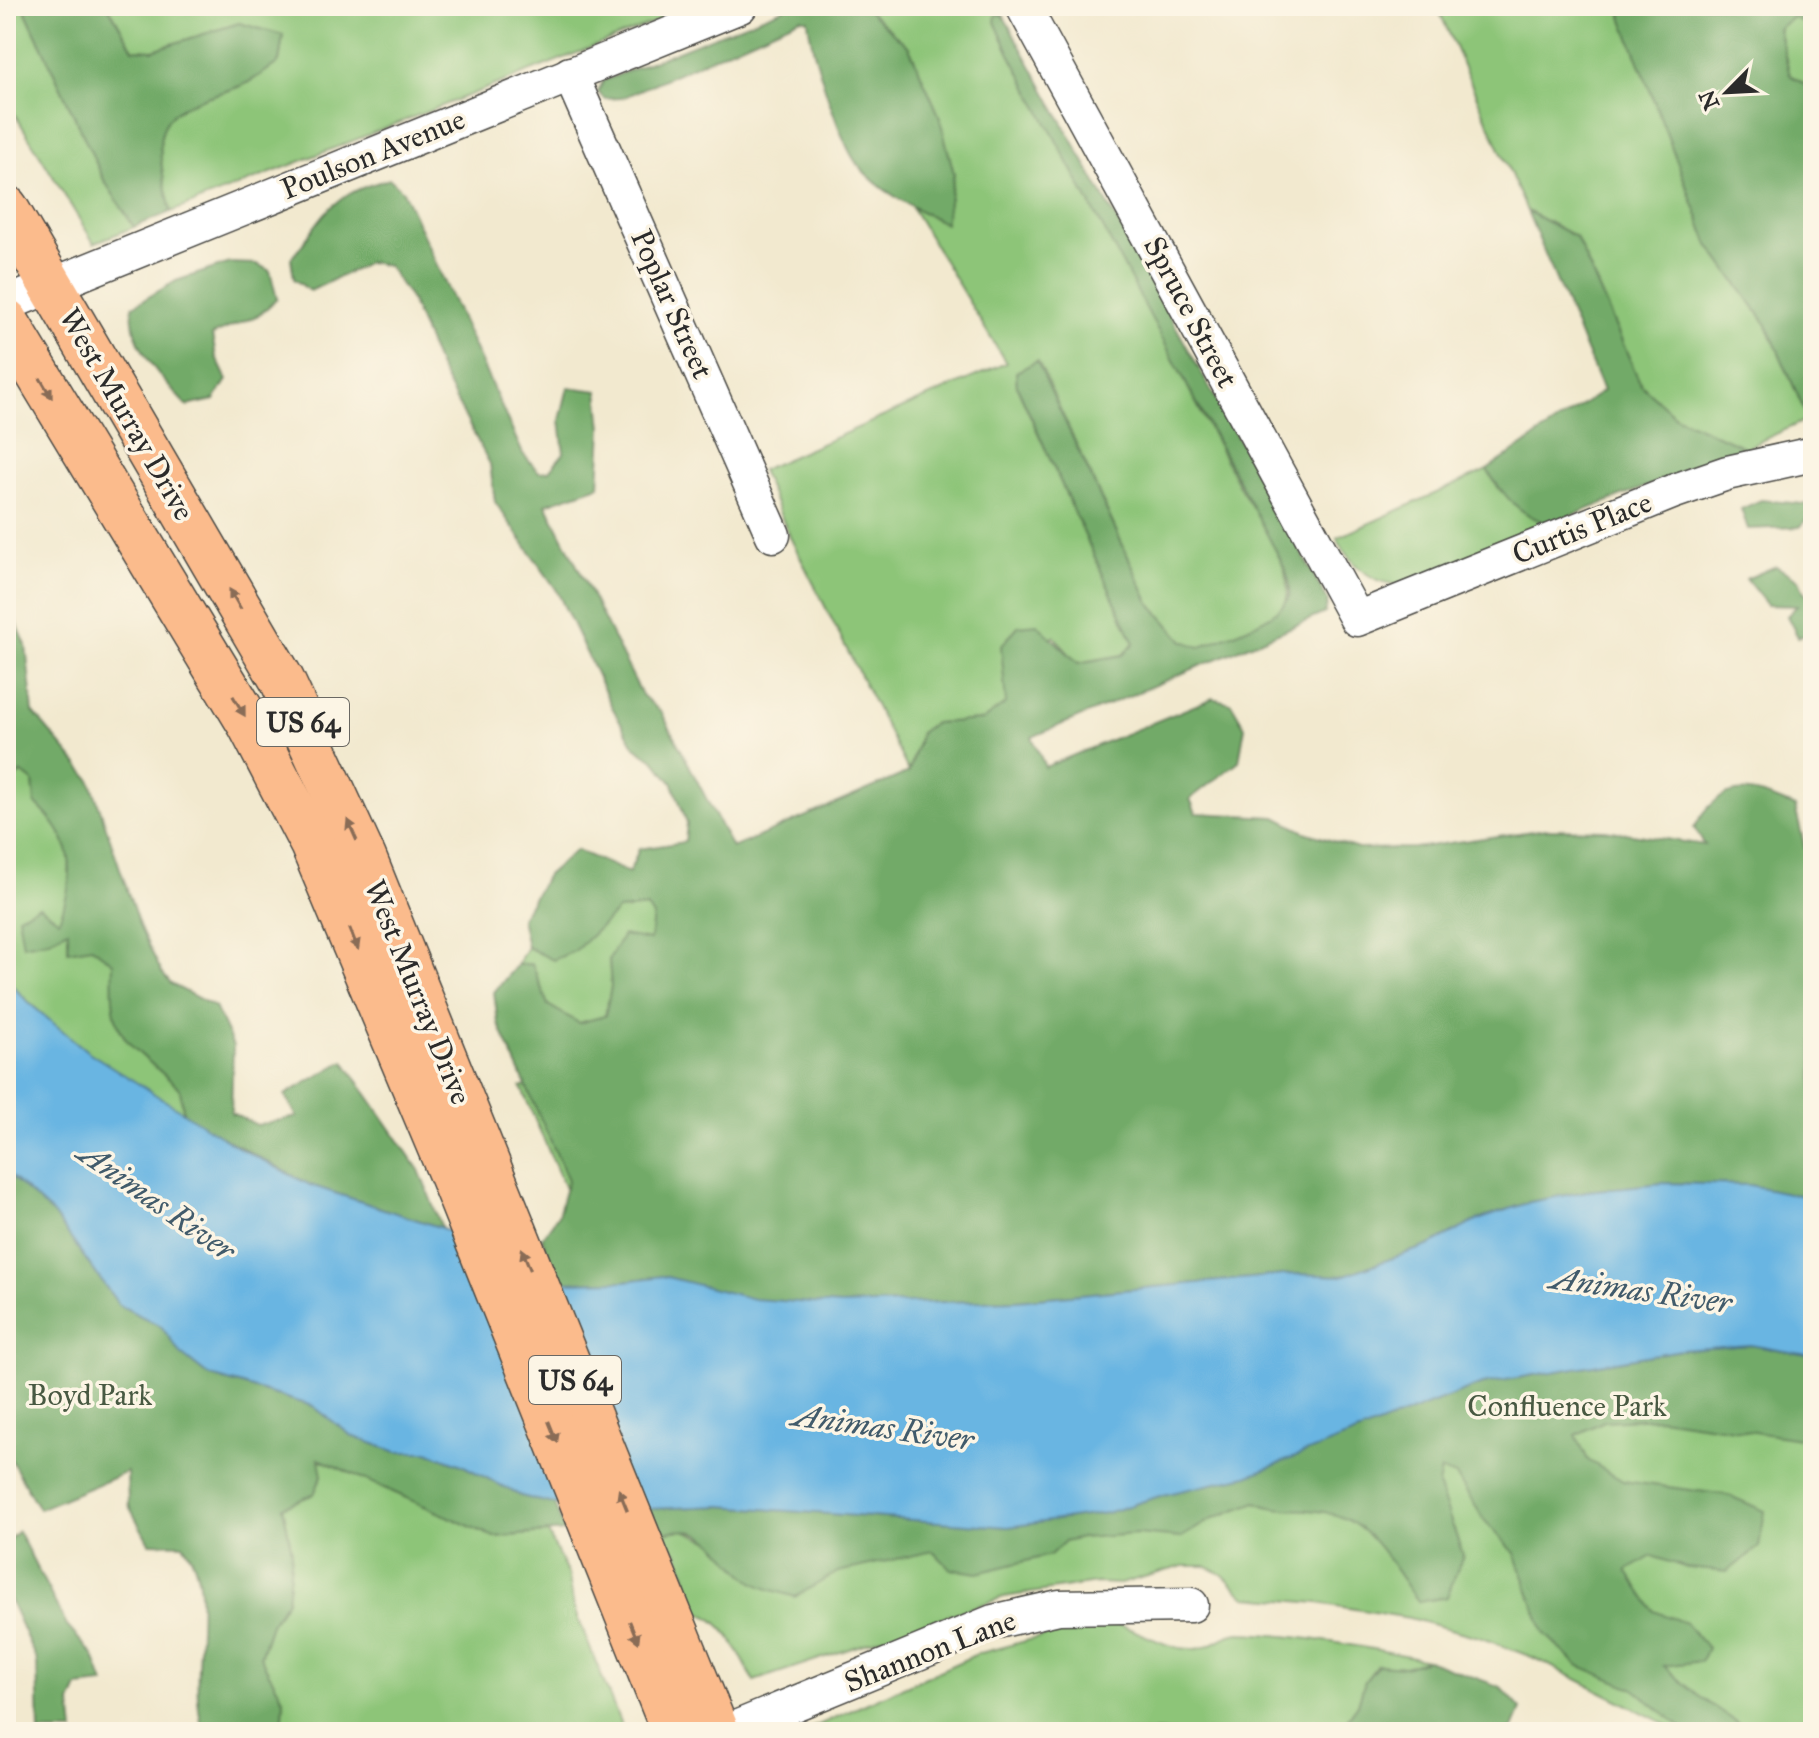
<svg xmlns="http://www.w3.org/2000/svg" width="1819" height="1738" viewBox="0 0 1819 1738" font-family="'IM FELL Great Primer',serif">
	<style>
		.green { fill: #8dc578; stroke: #5c7852; stroke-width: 2 }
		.forest { fill: #72aa68; stroke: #4e6a4a; stroke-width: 2 }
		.water { fill: #69b5e2; stroke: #4a7086; stroke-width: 2 }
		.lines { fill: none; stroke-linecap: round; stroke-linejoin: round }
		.minor-casing { stroke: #494844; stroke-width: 37 }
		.trunk-casing { stroke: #494844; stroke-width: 47 }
		.minor { stroke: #fff; stroke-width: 34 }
		.trunk { stroke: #fbbb8c; stroke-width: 44 }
		.oneway { fill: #896c57 }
		.labels { text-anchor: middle; stroke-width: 7; stroke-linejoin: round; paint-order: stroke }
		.shield { fill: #fcf5e5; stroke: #6a6863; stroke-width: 2 }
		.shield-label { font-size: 28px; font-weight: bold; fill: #2b2b2b }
		.street-label { font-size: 30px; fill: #2b2b2b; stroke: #fcf5e5 }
		.park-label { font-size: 30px; fill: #485942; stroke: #fcf5e5 }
		.water-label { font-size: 32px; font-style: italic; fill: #415b6b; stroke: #fcf5e5 }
	</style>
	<rect width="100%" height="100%" fill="#fcf5e5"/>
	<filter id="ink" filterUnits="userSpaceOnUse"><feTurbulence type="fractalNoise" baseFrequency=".0125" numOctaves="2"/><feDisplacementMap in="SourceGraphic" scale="16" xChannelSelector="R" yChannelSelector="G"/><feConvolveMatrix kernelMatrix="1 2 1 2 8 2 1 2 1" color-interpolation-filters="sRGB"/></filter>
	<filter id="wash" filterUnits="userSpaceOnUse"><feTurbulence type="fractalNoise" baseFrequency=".006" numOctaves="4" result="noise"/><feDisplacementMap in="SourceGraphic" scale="32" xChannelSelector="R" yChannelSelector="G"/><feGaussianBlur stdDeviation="1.8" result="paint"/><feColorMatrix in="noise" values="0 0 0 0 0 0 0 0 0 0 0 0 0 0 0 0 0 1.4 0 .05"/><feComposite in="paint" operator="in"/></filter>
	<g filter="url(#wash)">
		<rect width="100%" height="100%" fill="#f2e9cf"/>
		<g class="green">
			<path d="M 6,6 L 23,6 L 104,180 L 134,227 L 94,243 L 6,100 Z"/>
			<path d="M 108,6 L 697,6 L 171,212 C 166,188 158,161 161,137 C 167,98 220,97 247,83 C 258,77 269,69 279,62 L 283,35 L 239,23 L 153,50 L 133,49 Z"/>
			<path d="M 863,6 L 997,6 L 1003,15 L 996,16 L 1239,486 C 1255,514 1309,584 1279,612 C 1263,626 1220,638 1199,647 L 1183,641 L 1149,602 L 1038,361 L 1016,372 L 1017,387 L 1134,643 L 1123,655 L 1077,663 L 1054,636 L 1006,689 L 1007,703 L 983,720 L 934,723 L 921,732 L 909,772 L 791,539 L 761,470 L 1006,363 L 912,208 L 945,223 L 954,174 L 939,115 L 909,47 Z"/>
			<path d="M 1437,6 L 1618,6 L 1709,245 L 1767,325 L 1808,419 L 1746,448 L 1675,416 L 1641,385 L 1576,237 L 1527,211 Z"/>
			<path d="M 1793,17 L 1813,29 L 1813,89 L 1790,75 L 1778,28 Z"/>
			<path d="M 1487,470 L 1500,490 L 1550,524 L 1398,585 C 1369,582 1349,563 1337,538 Z"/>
			<path d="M 21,772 L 33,781 L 35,803 L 57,824 L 70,855 L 68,896 L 59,921 L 23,944 L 49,940 L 68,930 L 114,963 C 109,1043 126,1039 180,1089 L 184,1116 C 120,1077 57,1034 6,979 L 6,788 Z"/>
			<path d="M 647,907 L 653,915 L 650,940 L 640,939 L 609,959 L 611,987 L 605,1016 L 579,1023 L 548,1005 L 532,964 L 517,965 L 527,947 L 553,959 L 618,910 Z"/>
			<path d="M 834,1058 L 1176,1334 L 1365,1162 L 1813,1195 L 1813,1732 L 1681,1732 L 1537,1659 L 1479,1637 L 1409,1618 L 1318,1603 L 1246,1597 L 1222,1574 L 1205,1566 L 1183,1566 L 1120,1584 L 1096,1583 L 1004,1597 L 754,1681 C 739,1654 729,1623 698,1612 L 678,1553 L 659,1535 L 679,1528 L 720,1545 L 521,1087 Z"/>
			<path d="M 319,1459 L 494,1537 L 548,1533 L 569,1577 L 574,1608 L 624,1732 L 282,1732 L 284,1700 L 260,1657 L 271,1624 L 287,1600 L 292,1552 L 283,1506 L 314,1494 Z"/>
			<path d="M 1096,1622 C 1132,1621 1159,1650 1194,1649 C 1211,1649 1224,1633 1240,1633 C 1302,1635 1367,1647 1427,1660 L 1405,1667 L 1377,1665 L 1365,1681 L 1358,1705 L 1338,1732 L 803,1732 L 977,1654 Z"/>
		</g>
		<g class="forest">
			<path d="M 23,6 L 108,6 L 133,49 L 153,50 L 239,23 L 283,35 L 279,62 C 269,69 258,77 247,83 C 220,97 167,98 161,137 C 158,161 166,188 171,212 L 134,227 L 104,180 Z"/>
			<path d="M 790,6 L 863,6 L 909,47 L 939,115 L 954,174 L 945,223 C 914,208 880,192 858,165 C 841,145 810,48 808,20 L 801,18 L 622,98 L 604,99 L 598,92 L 603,81 Z"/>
			<path d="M 1618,6 L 1813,6 L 1813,29 L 1793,17 L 1778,29 L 1790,75 L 1813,89 L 1813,430 L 1767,325 L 1709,245 Z"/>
			<path d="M 996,15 L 1003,15 L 1328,601 L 1325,613 L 1032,737 L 1045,767 L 1213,698 L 1231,703 L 1245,727 L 1239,761 L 1190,799 L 1196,813 L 1276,817 L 1305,832 L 1358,849 L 1415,848 L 1546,829 L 1605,830 L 1705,845 L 1694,828 C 1722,778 1750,788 1795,807 L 1807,857 L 1813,861 L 1813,1198 L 1749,1185 L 1662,1183 L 1587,1191 L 1530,1202 L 1478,1220 L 1430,1245 L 1342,1276 L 1295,1274 L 1017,1300 L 840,1305 L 754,1300 L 663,1276 L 625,1281 L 559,1282 L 542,1238 L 558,1215 L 568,1180 L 498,1023 L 494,992 L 517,965 L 532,964 L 548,1005 L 579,1023 L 605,1016 L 611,987 L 609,959 L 623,935 L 650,940 L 653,916 L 647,907 L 618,910 L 575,951 L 553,960 L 527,947 L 521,918 L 547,875 L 576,850 L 629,873 L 639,849 L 685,842 L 687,823 L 673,784 L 655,761 L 635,747 L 612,707 L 556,589 L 495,502 L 490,464 L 440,370 L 411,300 L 388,266 L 370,262 L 310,291 L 294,279 L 291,258 C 303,246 308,235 318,222 C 336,197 361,186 390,179 L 403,191 L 523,454 L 539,472 L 549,471 L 564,453 L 560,420 L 568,387 L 598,391 L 602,428 L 599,486 L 546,504 L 642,695 L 662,713 L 732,848 L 909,772 L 921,732 L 934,723 L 983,720 L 1006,703 L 1001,646 L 1018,626 L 1037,624 L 1078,663 L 1123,655 L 1134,643 L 1017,386 L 1016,372 L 1037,361 L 1149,602 L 1183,641 L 1200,647 C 1221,637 1287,618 1290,593 C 1291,578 1283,565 1276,551 L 1010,54 L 995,22 Z"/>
			<path d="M 1527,211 L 1576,237 L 1641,385 L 1675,416 L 1746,448 L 1550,524 C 1520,516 1504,496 1487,470 L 1603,391 Z"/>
			<path d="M 230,263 L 257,264 L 270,271 L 277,299 L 259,315 L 212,335 L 216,357 L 227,380 L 214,400 L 187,406 C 162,380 128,344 133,306 L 176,281 Z"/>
			<path d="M 1761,500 L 1813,505 L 1813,513 L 1800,527 L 1748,529 L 1741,509 Z"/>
			<path d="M 1776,566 L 1799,580 L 1805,594 L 1813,594 L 1813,634 L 1798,637 L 1787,616 L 1797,606 L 1767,605 L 1746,579 Z"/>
			<path d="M 6,598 L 26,645 L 33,712 L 90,779 L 140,928 L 162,973 L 171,984 L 215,1007 L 233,1046 L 231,1113 L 257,1125 L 297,1117 L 285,1095 L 344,1061 L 419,1170 L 442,1228 L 310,1185 L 184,1116 L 180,1089 C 126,1039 109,1043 113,963 L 92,947 L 68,951 L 68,930 L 49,940 L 23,945 L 18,916 L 39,906 L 59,920 C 78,871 74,839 35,803 L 33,781 L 21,772 L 6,788 Z"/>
			<path d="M 6,1172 L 53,1214 L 119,1305 L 161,1326 L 181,1354 L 208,1375 L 313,1406 L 352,1436 L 397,1452 L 428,1452 L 462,1465 L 521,1496 L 554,1504 L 565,1531 L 494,1537 L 319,1459 L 322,1476 L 314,1494 L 283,1507 L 292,1552 L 287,1600 L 271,1624 L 260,1657 L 284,1700 L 282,1732 L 204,1732 C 184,1673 220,1590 183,1544 L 149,1543 L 128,1504 L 127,1472 L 39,1509 L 6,1451 Z"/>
			<path d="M 1750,1345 L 1813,1356 L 1813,1441 L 1660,1418 L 1604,1421 L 1576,1435 L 1588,1460 L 1623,1481 L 1728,1495 L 1765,1511 L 1759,1547 L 1727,1572 L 1687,1568 L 1652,1556 L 1627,1571 L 1654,1611 L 1686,1623 L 1707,1648 L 1701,1661 L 1664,1666 L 1697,1695 L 1751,1732 L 1687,1732 L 1633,1688 L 1577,1665 L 1544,1633 L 1515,1553 L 1485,1521 L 1456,1476 L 1441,1471 L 1438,1485 L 1463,1555 L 1447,1597 L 1419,1602 C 1389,1564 1370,1516 1317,1511 C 1294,1508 1277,1512 1256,1502 L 1214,1518 L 1180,1538 L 1137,1534 L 1082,1538 L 1064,1542 L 1050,1555 L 978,1573 L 951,1569 L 933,1551 L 838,1572 L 795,1597 C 783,1592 764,1590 753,1582 C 720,1557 710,1517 659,1535 L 649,1509 L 721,1506 L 1008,1527 L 1106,1513 L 1354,1434 L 1482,1384 L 1681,1350 Z"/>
			<path d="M 18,1531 L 67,1626 L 94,1656 L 104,1684 L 78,1687 L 71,1703 L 74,1732 L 39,1732 L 37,1661 L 6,1592 L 6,1542 Z"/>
			<path d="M 1427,1660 L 1501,1687 L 1521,1709 L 1513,1728 L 1503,1732 L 1338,1732 L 1358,1705 L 1365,1681 L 1378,1665 L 1405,1667 Z"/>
		</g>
		<path class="water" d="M 6,979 L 29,1003 L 87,1051 L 241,1149 L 310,1185 L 442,1228 L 559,1282 L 625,1281 L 663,1276 L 754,1299 L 840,1305 L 1017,1300 L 1295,1274 L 1342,1276 L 1430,1245 L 1478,1220 L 1530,1202 L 1587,1191 L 1662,1183 L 1749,1185 L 1813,1198 L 1813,1356 L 1750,1345 L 1681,1350 L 1482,1384 L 1247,1476 L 1163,1495 L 1106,1513 L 1008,1527 L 721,1506 L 649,1509 L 554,1504 L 521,1496 L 462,1465 L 428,1452 L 397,1452 L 352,1436 L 313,1406 L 208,1375 L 181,1354 L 161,1326 L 119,1305 L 53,1214 L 6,1172 Z"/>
	</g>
	<g filter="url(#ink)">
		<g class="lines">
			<g class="minor-casing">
				<g id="minor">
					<path d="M 1023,6 L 1357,619 L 1672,492 L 1727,473 L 1813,454"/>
					<path d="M 570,74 L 773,535"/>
					<path d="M 6,304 L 740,6"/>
					<path d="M 726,1732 L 993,1622 L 1059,1607 L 1191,1605"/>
				</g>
			</g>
			<g class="trunk-casing">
				<g id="trunk">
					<path d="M 6,208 L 282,680 L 364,858 L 717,1732"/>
					<path d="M 6,321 L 249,723 L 312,844 L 452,1177 L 674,1732"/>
				</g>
			</g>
			<use href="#minor" class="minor"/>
			<use href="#trunk" class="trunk"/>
		</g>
		<defs><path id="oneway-solid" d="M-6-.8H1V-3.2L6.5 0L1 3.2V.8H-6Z" transform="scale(2)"/></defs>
		<g class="oneway">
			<use href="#oneway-solid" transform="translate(46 388) rotate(59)"/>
			<use href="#oneway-solid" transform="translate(235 599) rotate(-120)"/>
			<use href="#oneway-solid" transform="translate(239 706) rotate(59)"/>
			<use href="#oneway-solid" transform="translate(352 830) rotate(-114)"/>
			<use href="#oneway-solid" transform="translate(354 939) rotate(68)"/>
			<use href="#oneway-solid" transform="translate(526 1259) rotate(-112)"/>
			<use href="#oneway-solid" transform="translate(553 1432) rotate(68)"/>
			<use href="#oneway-solid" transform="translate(623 1500) rotate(-112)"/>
			<use href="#oneway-solid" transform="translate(634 1632) rotate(68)"/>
		</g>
	</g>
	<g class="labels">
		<g class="shield">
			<rect x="257" y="698" width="92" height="48" rx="6"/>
			<rect x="529" y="1356" width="92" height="48" rx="6"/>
		</g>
		<g class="shield-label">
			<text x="303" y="732">US 64</text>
			<text x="575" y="1390">US 64</text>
		</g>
		<g class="street-label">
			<text transform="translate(373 154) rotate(-22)" y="10">Poulson Avenue</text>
			<text transform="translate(672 304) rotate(66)" y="10">Poplar Street</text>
			<text transform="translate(1191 312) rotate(62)" y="10">Spruce Street</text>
			<text transform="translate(127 414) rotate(60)" y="10">West Murray Drive</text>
			<text transform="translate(1582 528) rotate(-22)" y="10">Curtis Place</text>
			<text transform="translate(418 992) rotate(68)" y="10">West Murray Drive</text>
			<text transform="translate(930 1651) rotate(-21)" y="10">Shannon Lane</text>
		</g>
		<g class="park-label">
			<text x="90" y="1405">Boyd Park</text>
			<text x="1567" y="1416">Confluence Park</text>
		</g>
		<g class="water-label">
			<text transform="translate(157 1201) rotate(35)" y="11">Animas River</text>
			<text transform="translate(1641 1290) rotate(8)" y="11">Animas River</text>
			<text transform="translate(883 1427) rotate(8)" y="11">Animas River</text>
		</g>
	</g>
	<rect width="1819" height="1738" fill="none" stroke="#fcf5e5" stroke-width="32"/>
	<g transform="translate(1727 92) rotate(246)" stroke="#fcf5e5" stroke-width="6" paint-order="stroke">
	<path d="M0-6L14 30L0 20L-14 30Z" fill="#2b2b2b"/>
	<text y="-12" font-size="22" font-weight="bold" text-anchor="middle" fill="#2b2b2b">N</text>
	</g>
</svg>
